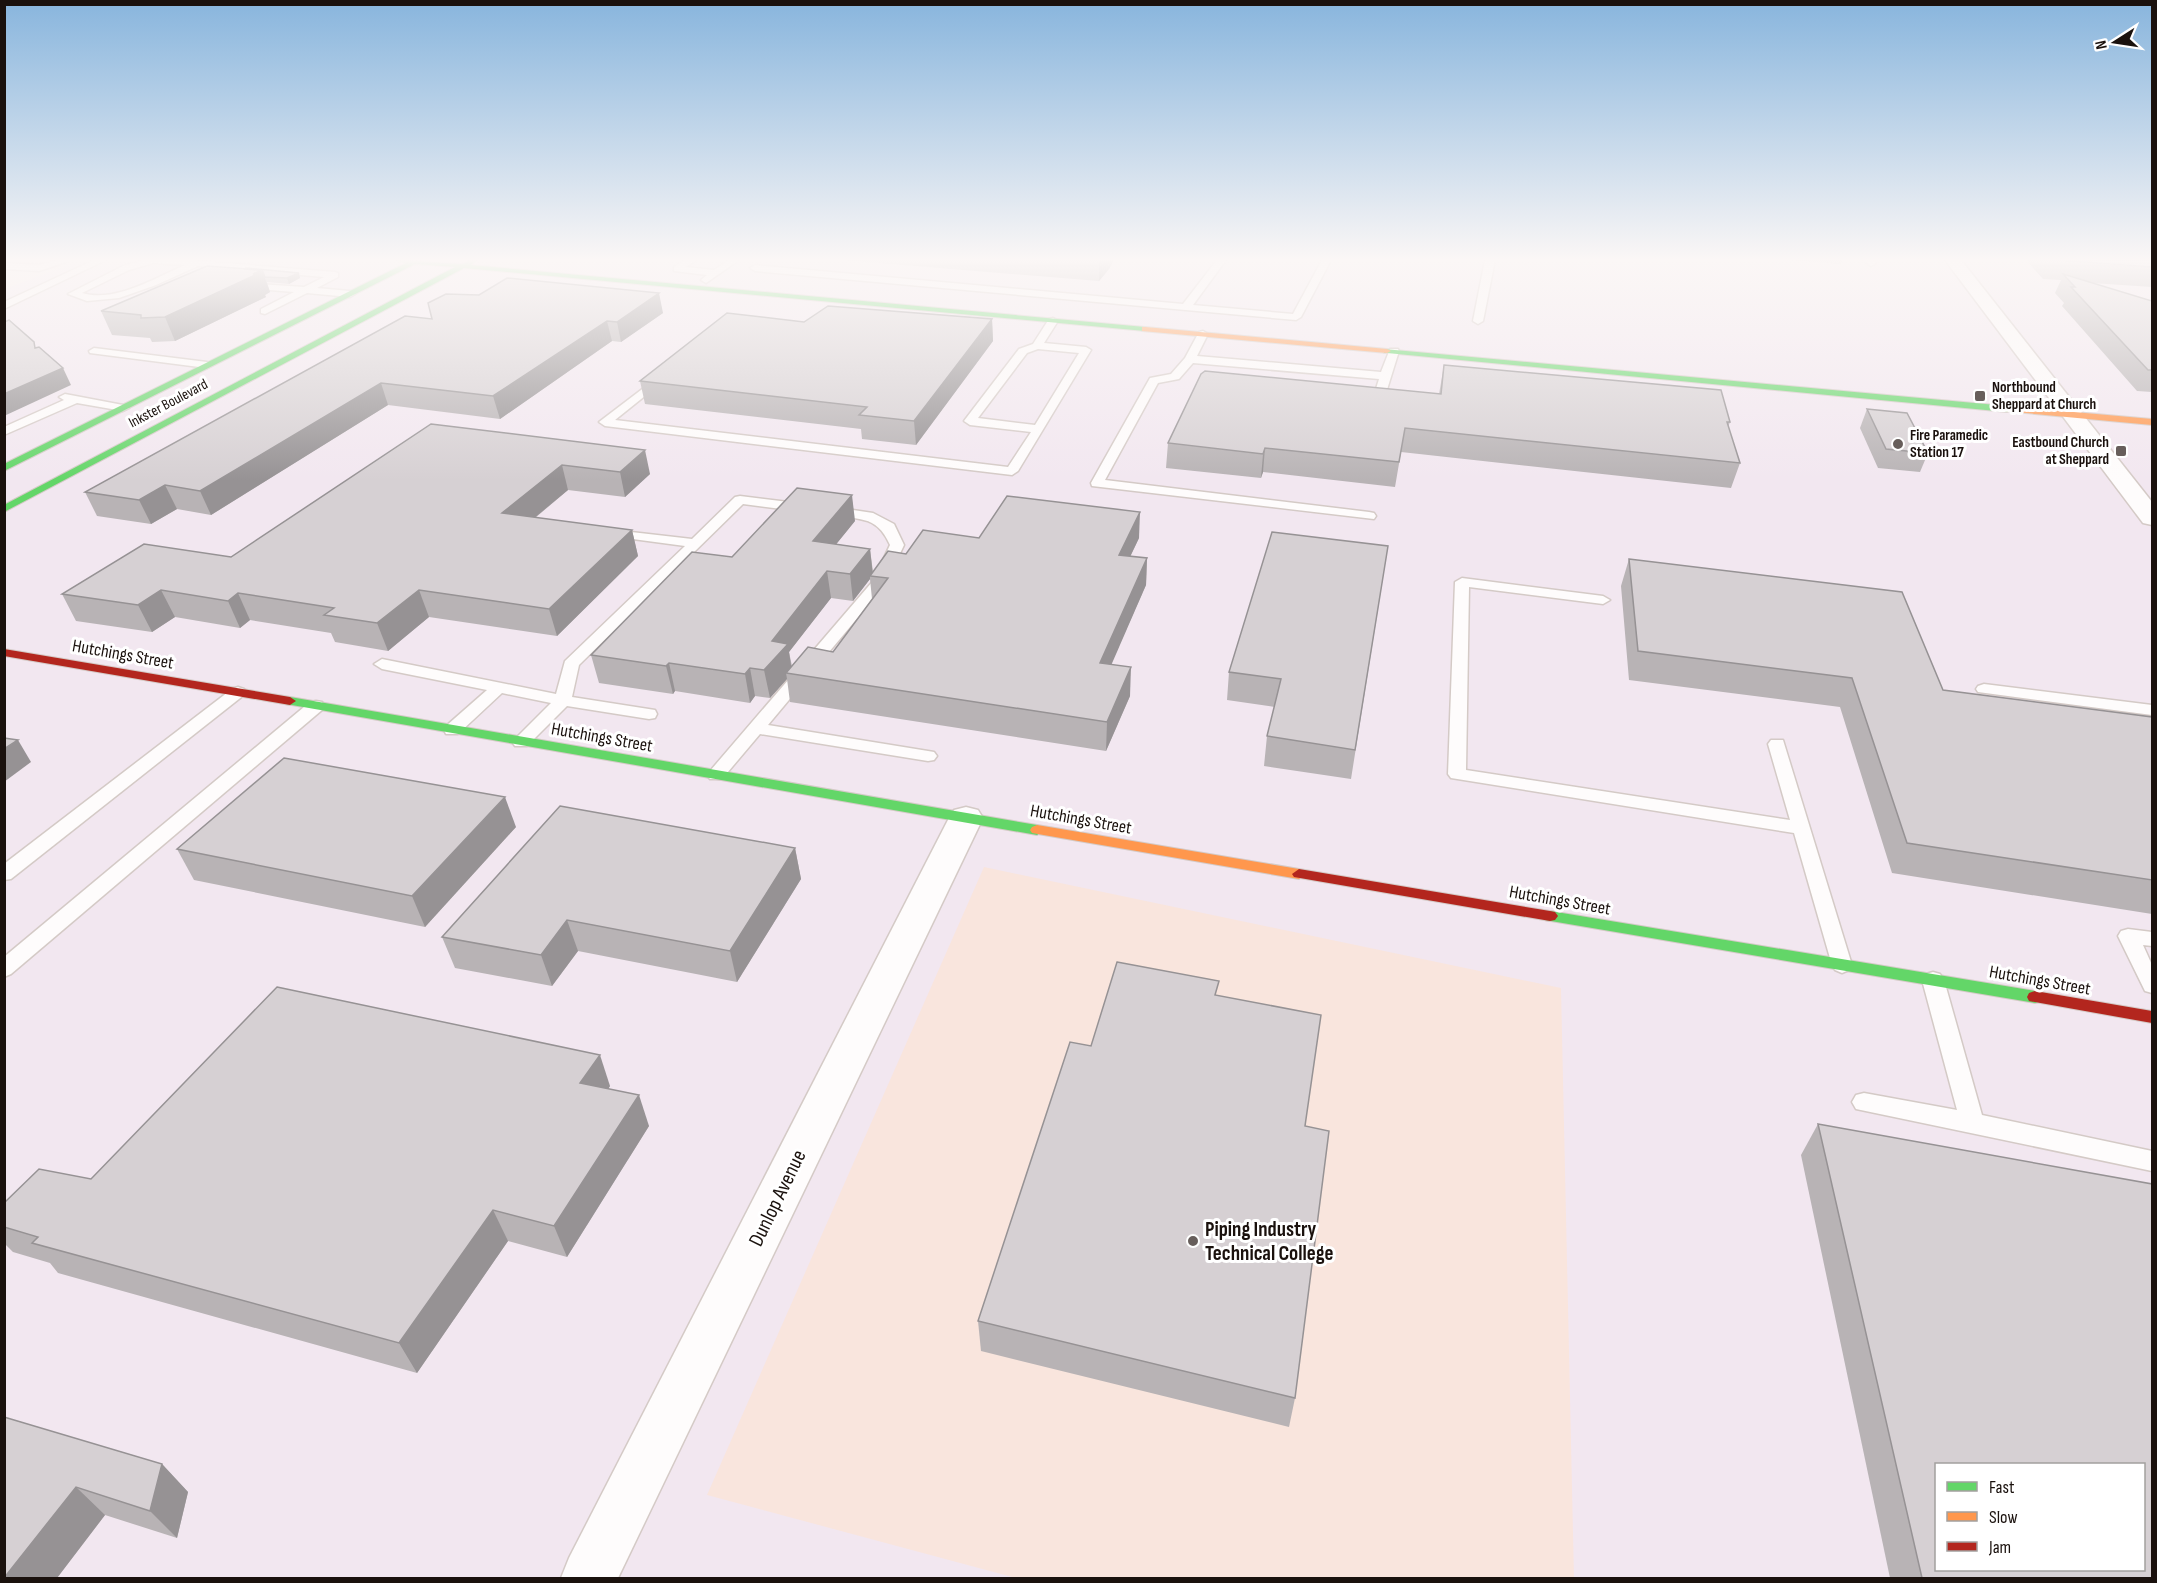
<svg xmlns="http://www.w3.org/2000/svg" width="2157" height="1583" viewBox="0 0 2157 1583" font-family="'Sofia Sans Condensed',sans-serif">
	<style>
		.industrial { fill: #f2e7f0; fill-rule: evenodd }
		.built { fill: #f9e5dd }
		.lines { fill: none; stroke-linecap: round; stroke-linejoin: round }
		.lane-casing { stroke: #d4cac6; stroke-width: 3 }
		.street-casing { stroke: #d4cac6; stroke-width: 3 }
		.fast-casing { stroke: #d4cac6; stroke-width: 2 }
		.slow-casing { stroke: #d4cac6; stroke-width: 2 }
		.jam-casing { stroke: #d4cac6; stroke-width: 2 }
		.lane { fill: #fefcfc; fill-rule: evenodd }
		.street { fill: #fefcfc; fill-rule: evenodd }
		.fast { fill: #63d668; fill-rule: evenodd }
		.slow { fill: #ff974d; fill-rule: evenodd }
		.jam { fill: #b3261e; fill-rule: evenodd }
		.wall { fill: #b8b3b5; fill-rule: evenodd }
		.shaded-wall { fill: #969294 }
		.building { fill: #d6d0d3; stroke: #969294; stroke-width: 1.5; fill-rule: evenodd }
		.poi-dot { fill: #675e5b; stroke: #fff; stroke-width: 2 }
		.labels { text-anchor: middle; stroke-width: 6; stroke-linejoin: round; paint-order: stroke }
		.far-poi-label { font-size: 15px; font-weight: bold; fill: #1a110d; stroke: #fff; text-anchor: start }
		.far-street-label { font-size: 15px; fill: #1a110d; stroke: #fff }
		.street-label { font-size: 18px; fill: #1a110d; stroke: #fff }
		.near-street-label { font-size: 21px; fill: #1a110d; stroke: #fff }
		.near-poi-label { font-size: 21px; font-weight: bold; fill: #1a110d; stroke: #fff; text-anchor: start }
	</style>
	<rect width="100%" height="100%" fill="#f7eeeb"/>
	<path class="industrial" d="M 81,260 L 2152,260 L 2152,1578 L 5,1578 L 5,289 ZM 1936,1464 L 2144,1464 L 2144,1570 L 1936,1570 Z"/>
	<path class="built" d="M 984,867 L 1561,988 L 1574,1578 L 1016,1578 L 707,1495 Z"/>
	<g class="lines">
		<g class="lane-casing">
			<g id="lane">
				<path d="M 58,260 L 72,260 L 39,271 L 4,269 L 4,263 L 39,265 Z"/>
				<path d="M 94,260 L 106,260 L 4,309 L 4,302 Z"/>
				<path d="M 144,260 L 188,260 L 335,272 L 338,273 L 338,277 L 317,288 L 350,291 L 355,294 L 350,297 L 307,293 L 265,314 L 261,313 L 261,309 L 294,292 L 245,288 L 242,287 L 242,283 L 304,287 L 324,277 L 198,266 L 156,285 L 119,298 L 87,301 L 68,294 L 123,266 ZM 153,263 L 185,265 C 155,278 115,303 82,293 L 129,270 Z"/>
				<path d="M 685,260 L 696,260 L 686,267 L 714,270 L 729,260 L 739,260 L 706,283 L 701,280 L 707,275 L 674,271 L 674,267 Z"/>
				<path d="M 1217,260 L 1226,260 L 1193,305 L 1293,314 L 1322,260 L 1331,260 L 1301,317 L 1296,320 L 755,271 L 750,268 L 755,265 L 1183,304 Z"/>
				<path d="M 1485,260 L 1495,260 L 1483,321 L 1478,324 L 1473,321 Z"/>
				<path d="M 1863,260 L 1873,260 L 1876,263 L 1871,266 Z"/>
				<path d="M 1053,318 L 1058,321 L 1044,343 L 1086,347 L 1091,350 L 1018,471 L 1012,475 L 605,426 L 599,422 L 662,374 L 666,375 L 666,379 L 615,420 L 1008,467 L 1031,432 L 970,425 L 964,421 L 1019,349 L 1033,344 L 1049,319 ZM 1038,349 L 1079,353 L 1035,425 L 978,418 L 1027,353 Z"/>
				<path d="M 1203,331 L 1208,334 L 1197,356 L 1381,372 L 1390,349 L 1398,349 L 1399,351 L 1385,396 C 1378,402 1362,399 1356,394 L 1362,391 L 1375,392 L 1379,379 L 1193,363 L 1179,379 L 1158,383 L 1105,480 L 1369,512 L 1374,513 L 1376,516 L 1374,519 L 1092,486 L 1091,483 L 1150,378 L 1171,374 L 1185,358 L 1199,332 Z"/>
				<path d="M 94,348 L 207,362 L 212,365 L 207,368 L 90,353 L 89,351 Z"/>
				<path d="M 65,394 L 123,405 L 129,408 L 123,411 L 77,403 L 4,435 L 4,427 L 64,400 L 59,397 Z"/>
				<path d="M 740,496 L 805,504 L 812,508 L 805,512 L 743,504 L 579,665 L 572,697 L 655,710 L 657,714 L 655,718 L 649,719 L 567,706 L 527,746 L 515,746 L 512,742 L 551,703 L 502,693 L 458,734 L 446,734 L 444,730 L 446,726 L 487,690 L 382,669 L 374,664 L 382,659 L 556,694 L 565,661 L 685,546 L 610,536 L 603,532 L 605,529 L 692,539 L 735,497 Z"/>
				<path d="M 833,507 L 873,513 L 894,524 L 904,545 L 885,585 L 768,725 L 928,751 L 934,752 L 937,756 L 934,760 L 928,761 L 760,734 L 722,779 L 710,779 L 707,775 L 710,771 L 873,581 L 890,545 C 876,513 857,521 828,514 L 826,511 L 828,508 Z"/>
				<path d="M 1462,578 L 1603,596 L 1610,600 L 1603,604 L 1469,587 L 1466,770 L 1790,820 L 1768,744 L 1771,740 L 1783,740 L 1852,965 L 1849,970 L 1842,973 L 1835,970 L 1832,965 L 1794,833 L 1451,778 L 1448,774 L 1455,582 Z"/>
				<path d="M 1984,684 L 2152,705 L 2152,715 L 1978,692 L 1976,689 L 1978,686 Z"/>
				<path d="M 238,687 L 244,689 L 246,692 L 244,695 L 11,879 L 4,880 L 4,864 L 232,689 Z"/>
				<path d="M 316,701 L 322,702 L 324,706 L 322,710 L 11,974 L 4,977 L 4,957 L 310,702 Z"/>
				<path d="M 2128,929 L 2152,932 L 2152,946 L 2143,945 L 2152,965 L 2152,993 L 2145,991 L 2118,936 L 2121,931 Z"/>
				<path d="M 1933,972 L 1940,974 L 1944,980 L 1982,1115 L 2152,1151 L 2152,1171 L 1856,1109 L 1852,1102 L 1856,1095 L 1864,1093 L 1957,1110 L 1922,980 L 1926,974 Z"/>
			</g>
		</g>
		<g class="street-casing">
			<g id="street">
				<path d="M 1945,260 L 1961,260 L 2152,502 L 2152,525 L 2143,523 Z"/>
				<path d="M 966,807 L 978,810 L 983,818 L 618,1578 L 561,1578 L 569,1558 L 949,818 L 954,810 Z"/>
			</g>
		</g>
		<g class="fast-casing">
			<g id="fast">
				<path d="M 396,260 L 462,264 L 470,260 L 477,260 L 471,265 L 1145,327 L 1149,329 L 1145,331 L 464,268 L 4,512 L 4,505 L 455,267 L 415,264 L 4,471 L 4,464 L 406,263 Z"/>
				<path d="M 1384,349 L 2007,406 L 2011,409 L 2007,412 L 1387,353 L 1384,353 Z"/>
				<path d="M 290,697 L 1037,825 L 1044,830 L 1037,835 L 286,704 L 284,701 Z"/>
				<path d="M 1550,911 L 2035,991 L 2041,993 L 2043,997 L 2041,1001 L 2035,1003 L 1545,920 L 1542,916 L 1545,912 Z"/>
			</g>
		</g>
		<g class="slow-casing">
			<g id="slow">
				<path d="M 1145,327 L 1387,349 L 1391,351 L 1387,353 L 1142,331 L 1142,327 Z"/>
				<path d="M 2007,406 L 2152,419 L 2152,425 L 2004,411 L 2003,409 Z"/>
				<path d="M 1037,825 L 1299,869 L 1306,874 L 1299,879 L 1032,833 L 1030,830 L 1032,827 Z"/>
			</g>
		</g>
		<g class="jam-casing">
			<g id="jam">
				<path d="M 4,649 L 290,697 L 296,701 L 290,705 L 4,656 Z"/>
				<path d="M 1299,869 L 1550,911 L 1555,912 L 1558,916 L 1555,920 L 1550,921 L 1294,877 L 1292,874 Z"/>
				<path d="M 2035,991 L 2152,1011 L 2152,1023 L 2029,1001 L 2027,997 L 2029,993 Z"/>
			</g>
		</g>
		<use href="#lane" class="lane"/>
		<use href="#street" class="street"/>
		<use href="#fast" class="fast"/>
		<use href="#slow" class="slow"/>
		<use href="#jam" class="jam"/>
	</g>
	<g class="wall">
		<path d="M 842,260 L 1114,260 L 1109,269 L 1099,281 Z"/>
		<path d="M 1788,260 L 1842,260 L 1841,264 Z"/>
		<path d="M 2026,260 L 2152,260 L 2152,287 L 2092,283 L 2152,301 L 2152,392 L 2137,391 L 2062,306 L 2064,303 L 2055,293 L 2061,280 L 2043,279 Z"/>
		<path d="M 207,266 L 300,278 L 289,284 L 267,282 L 270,292 L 265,295 L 266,297 L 175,341 L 152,342 L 150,338 L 112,335 L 101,311 Z"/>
		<path d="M 663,313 L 621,342 L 612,341 L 500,419 L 388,405 L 211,515 L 177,509 L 151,524 L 97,516 L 85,492 L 432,319 Z"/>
		<path d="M 992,319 L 993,341 L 916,445 L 862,439 L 861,429 L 645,404 L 640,381 L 804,322 Z"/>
		<path d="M 1444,365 L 1730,422 L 1728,427 L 1740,463 L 1731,488 L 1401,452 L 1395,487 L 1263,472 L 1261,478 L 1166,468 L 1168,443 L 1439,394 Z"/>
		<path d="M 1867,409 L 1928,453 L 1920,472 L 1878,468 L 1860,428 Z"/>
		<path d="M 431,424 L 650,474 L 625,497 L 568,490 L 535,518 L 632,530 L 638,556 L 557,636 L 429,617 L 388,651 L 335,642 L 331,633 L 250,620 L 240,628 L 175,617 L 152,632 L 76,621 L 62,594 L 231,557 Z"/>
		<path d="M 855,521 L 836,544 L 870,549 L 873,572 L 906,554 L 979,538 L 1139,538 L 1130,557 L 1147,558 L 1146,585 L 1111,664 L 1130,696 L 1106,751 L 790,702 L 787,679 L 770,698 L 755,696 L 750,703 L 675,691 L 673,694 L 599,683 L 591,655 L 732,557 ZM 870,579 L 872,599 L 833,652 L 792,666 L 789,652 L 831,598 L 853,601 Z"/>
		<path d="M 1388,546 L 1351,779 L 1264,766 L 1267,736 L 1275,707 L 1227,700 L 1229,672 Z"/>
		<path d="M 1629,559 L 1943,690 L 2152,717 L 2152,914 L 1892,873 L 1840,707 L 1629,680 L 1621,586 Z"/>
		<path d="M 516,827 L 425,927 L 194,880 L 177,849 Z"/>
		<path d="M 795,848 L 801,879 L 737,982 L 578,951 L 552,986 L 455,968 L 442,937 Z"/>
		<path d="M 1217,996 L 1305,1126 L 1295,1398 L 1289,1427 L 981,1351 L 978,1321 L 1091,1046 Z"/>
		<path d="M 610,1086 L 608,1089 L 649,1126 L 567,1257 L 508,1241 L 417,1373 L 58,1273 L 50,1263 L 13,1252 L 4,1243 L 4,1203 L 91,1179 Z"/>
		<path d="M 1818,1124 L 2152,1578 L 1890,1578 L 1801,1155 Z"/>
		<path d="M 4,1417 L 162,1464 L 188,1492 L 177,1538 L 105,1515 L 57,1578 Z"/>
	</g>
	<g class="shaded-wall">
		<path d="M 1100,260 L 1114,260 L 1109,269 L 1099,281 L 1099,261 Z"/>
		<path d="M 262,270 L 270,292 L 265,295 L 266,297 L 175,341 L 165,317 Z"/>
		<path d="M 299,273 L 300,278 L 289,284 L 287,278 Z"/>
		<path d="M 659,293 L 663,313 L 621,342 L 617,322 Z"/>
		<path d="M 992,319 L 993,341 L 916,445 L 914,421 Z"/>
		<path d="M 607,321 L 612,341 L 500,419 L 493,396 Z"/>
		<path d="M 63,368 L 71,385 L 4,416 L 4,394 Z"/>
		<path d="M 381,383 L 388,405 L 211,515 L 200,491 Z"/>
		<path d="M 1265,448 L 1263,472 L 1261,478 L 1263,454 Z"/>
		<path d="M 645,450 L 650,474 L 625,497 L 620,472 Z"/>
		<path d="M 562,465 L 568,490 L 509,539 L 502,513 Z"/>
		<path d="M 165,485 L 177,509 L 151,524 L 139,500 Z"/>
		<path d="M 852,495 L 855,521 L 817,568 L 813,541 Z"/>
		<path d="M 1140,512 L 1139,538 L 1118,582 L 1119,555 Z"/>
		<path d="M 632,530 L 638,556 L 557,636 L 549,609 Z"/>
		<path d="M 870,549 L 873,576 L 870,576 L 870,579 L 853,601 L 850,574 Z"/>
		<path d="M 1147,558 L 1146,585 L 1100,691 L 1100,663 Z"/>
		<path d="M 827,571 L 831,598 L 789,652 L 792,672 L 786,673 L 787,679 L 770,698 L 764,670 L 772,641 Z"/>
		<path d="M 161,590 L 175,617 L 152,632 L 138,605 Z"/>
		<path d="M 419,590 L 429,617 L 388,651 L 377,623 Z"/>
		<path d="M 238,593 L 250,620 L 240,628 L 228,601 Z"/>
		<path d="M 669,663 L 675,691 L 673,694 L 666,666 Z"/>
		<path d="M 1131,667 L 1130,696 L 1106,751 L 1107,722 Z"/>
		<path d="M 750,668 L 755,696 L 750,703 L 745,674 Z"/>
		<path d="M 18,740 L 31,762 L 4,782 L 4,749 Z"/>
		<path d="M 505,797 L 516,827 L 425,927 L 412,896 Z"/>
		<path d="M 795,848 L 801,879 L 737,982 L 730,951 Z"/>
		<path d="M 567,920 L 578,951 L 552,986 L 541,955 Z"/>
		<path d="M 600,1055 L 610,1086 L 592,1114 L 580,1083 Z"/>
		<path d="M 639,1095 L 649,1126 L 567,1257 L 554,1226 Z"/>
		<path d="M 493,1210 L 508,1241 L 417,1373 L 399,1343 Z"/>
		<path d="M 162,1464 L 188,1492 L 177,1538 L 150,1511 Z"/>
		<path d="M 76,1487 L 105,1515 L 57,1578 L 4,1578 Z"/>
	</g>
	<g class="building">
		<path d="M 2057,260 L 2152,260 L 2152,267 Z"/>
		<path d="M 207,266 L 262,270 L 253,274 L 257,274 L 165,317 L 141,318 L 141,315 L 101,311 Z"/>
		<path d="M 246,268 L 299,273 L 287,278 L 265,277 L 262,270 L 245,269 Z"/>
		<path d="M 2063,274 L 2152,301 L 2152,370 L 2148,370 L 2071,287 L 2075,287 Z"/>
		<path d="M 507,278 L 659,293 L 617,322 L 607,321 L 493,396 L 381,383 L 200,491 L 165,485 L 139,500 L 85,492 L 405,316 L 432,319 L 428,303 L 446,294 L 479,295 Z"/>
		<path d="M 828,306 L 992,319 L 914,421 L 859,415 L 867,407 L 640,381 L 727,313 L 804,322 Z"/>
		<path d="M 9,320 L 34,342 L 35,348 L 39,347 L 63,368 L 4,394 L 4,322 Z"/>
		<path d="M 1444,365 L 1721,390 L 1730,422 L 1727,422 L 1740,463 L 1405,428 L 1399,462 L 1265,448 L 1263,454 L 1168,443 L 1201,374 L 1205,371 L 1441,394 Z"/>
		<path d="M 1867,409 L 1907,413 L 1928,453 L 1886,449 Z"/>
		<path d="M 431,424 L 645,450 L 620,472 L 562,465 L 502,513 L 632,530 L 549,609 L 419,590 L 377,623 L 324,615 L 334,608 L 238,593 L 228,601 L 161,590 L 138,605 L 62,594 L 144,544 L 231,557 Z"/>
		<path d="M 797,488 L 852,495 L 813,541 L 870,549 L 850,574 L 827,571 L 772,641 L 788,644 L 764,670 L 750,668 L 745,674 L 669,663 L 666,666 L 591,655 L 692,552 L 732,557 Z"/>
		<path d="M 1007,496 L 1140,512 L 1119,555 L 1147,558 L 1100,663 L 1131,667 L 1107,722 L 786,673 L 808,647 L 833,652 L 888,578 L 870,576 L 888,551 L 906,554 L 923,530 L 979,538 Z"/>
		<path d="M 1272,532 L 1388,546 L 1355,750 L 1267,736 L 1281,679 L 1229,672 Z"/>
		<path d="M 1629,559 L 1902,592 L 1943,690 L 2152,717 L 2152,880 L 1907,843 L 1852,678 L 1638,651 Z"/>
		<path d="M 4,738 L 18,740 L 4,749 Z"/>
		<path d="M 284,758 L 505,797 L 412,896 L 177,849 Z"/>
		<path d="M 560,806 L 795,848 L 730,951 L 567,920 L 541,955 L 442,937 Z"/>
		<path d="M 1117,962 L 1219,981 L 1215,995 L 1321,1015 L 1305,1126 L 1329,1131 L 1295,1398 L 978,1321 L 1070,1042 L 1091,1046 Z"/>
		<path d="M 277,987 L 600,1055 L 580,1083 L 639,1095 L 554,1226 L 493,1210 L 399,1343 L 32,1243 L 38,1237 L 4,1227 L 4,1203 L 39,1169 L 91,1179 Z"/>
		<path d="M 1818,1124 L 2152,1184 L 2152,1578 L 1922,1578 ZM 1936,1464 L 2144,1464 L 2144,1569 L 1936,1569 Z"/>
		<path d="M 4,1417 L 162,1464 L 150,1511 L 76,1487 L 4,1578 Z"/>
	</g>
	<linearGradient id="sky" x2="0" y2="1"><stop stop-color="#88b5dd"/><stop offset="0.54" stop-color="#fbf7f6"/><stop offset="1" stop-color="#fbf7f6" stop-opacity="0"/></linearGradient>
	<rect width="2157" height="481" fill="url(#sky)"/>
	<g class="poi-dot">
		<rect x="1974" y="390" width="12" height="12" rx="3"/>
		<circle cx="1898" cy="444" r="6"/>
		<rect x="2115" y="445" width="12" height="12" rx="3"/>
		<circle cx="1193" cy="1241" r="6"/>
	</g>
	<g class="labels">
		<g class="far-poi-label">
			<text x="1992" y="392">Northbound<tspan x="1992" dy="17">Sheppard at Church</tspan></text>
			<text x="1910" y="440">Fire Paramedic<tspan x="1910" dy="17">Station 17</tspan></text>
			<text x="2109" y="447" text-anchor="end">Eastbound Church<tspan x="2109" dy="17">at Sheppard</tspan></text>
		</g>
		<g class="far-street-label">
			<text transform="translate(168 403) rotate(-28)" y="5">Inkster Boulevard</text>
		</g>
		<g class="street-label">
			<text transform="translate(123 654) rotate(10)" y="6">Hutchings Street</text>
			<text transform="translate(602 737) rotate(10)" y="6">Hutchings Street</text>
			<text transform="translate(1081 819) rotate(10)" y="6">Hutchings Street</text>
			<text transform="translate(1560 900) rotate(10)" y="6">Hutchings Street</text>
			<text transform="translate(2040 980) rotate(10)" y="6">Hutchings Street</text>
		</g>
		<g class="near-street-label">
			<text transform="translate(777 1198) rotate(-64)" y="7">Dunlop Avenue</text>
		</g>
		<g class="near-poi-label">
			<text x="1205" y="1236">Piping Industry<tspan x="1205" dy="24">Technical College</tspan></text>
		</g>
	</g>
	<rect width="2157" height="1583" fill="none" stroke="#1a110d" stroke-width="12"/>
	<rect x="1935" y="1463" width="210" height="108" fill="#ffffff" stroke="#a3a09e" stroke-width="1.5"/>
	<rect x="1947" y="1482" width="30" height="9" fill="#63d668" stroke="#a3a09e" stroke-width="1.5"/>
	<text x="1989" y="1493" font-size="18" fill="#1a110d">Fast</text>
	<rect x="1947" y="1512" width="30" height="9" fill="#ff974d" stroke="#a3a09e" stroke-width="1.5"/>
	<text x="1989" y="1523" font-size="18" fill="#1a110d">Slow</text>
	<rect x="1947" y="1542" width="30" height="9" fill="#b3261e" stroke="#a3a09e" stroke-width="1.5"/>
	<text x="1989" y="1553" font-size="18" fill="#1a110d">Jam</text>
	<g transform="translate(2115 42) rotate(258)" stroke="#ffffff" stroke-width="4.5" paint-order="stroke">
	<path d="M0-4.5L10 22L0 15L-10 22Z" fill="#1a110d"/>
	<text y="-9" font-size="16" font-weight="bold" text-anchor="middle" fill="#1a110d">N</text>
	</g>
</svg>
